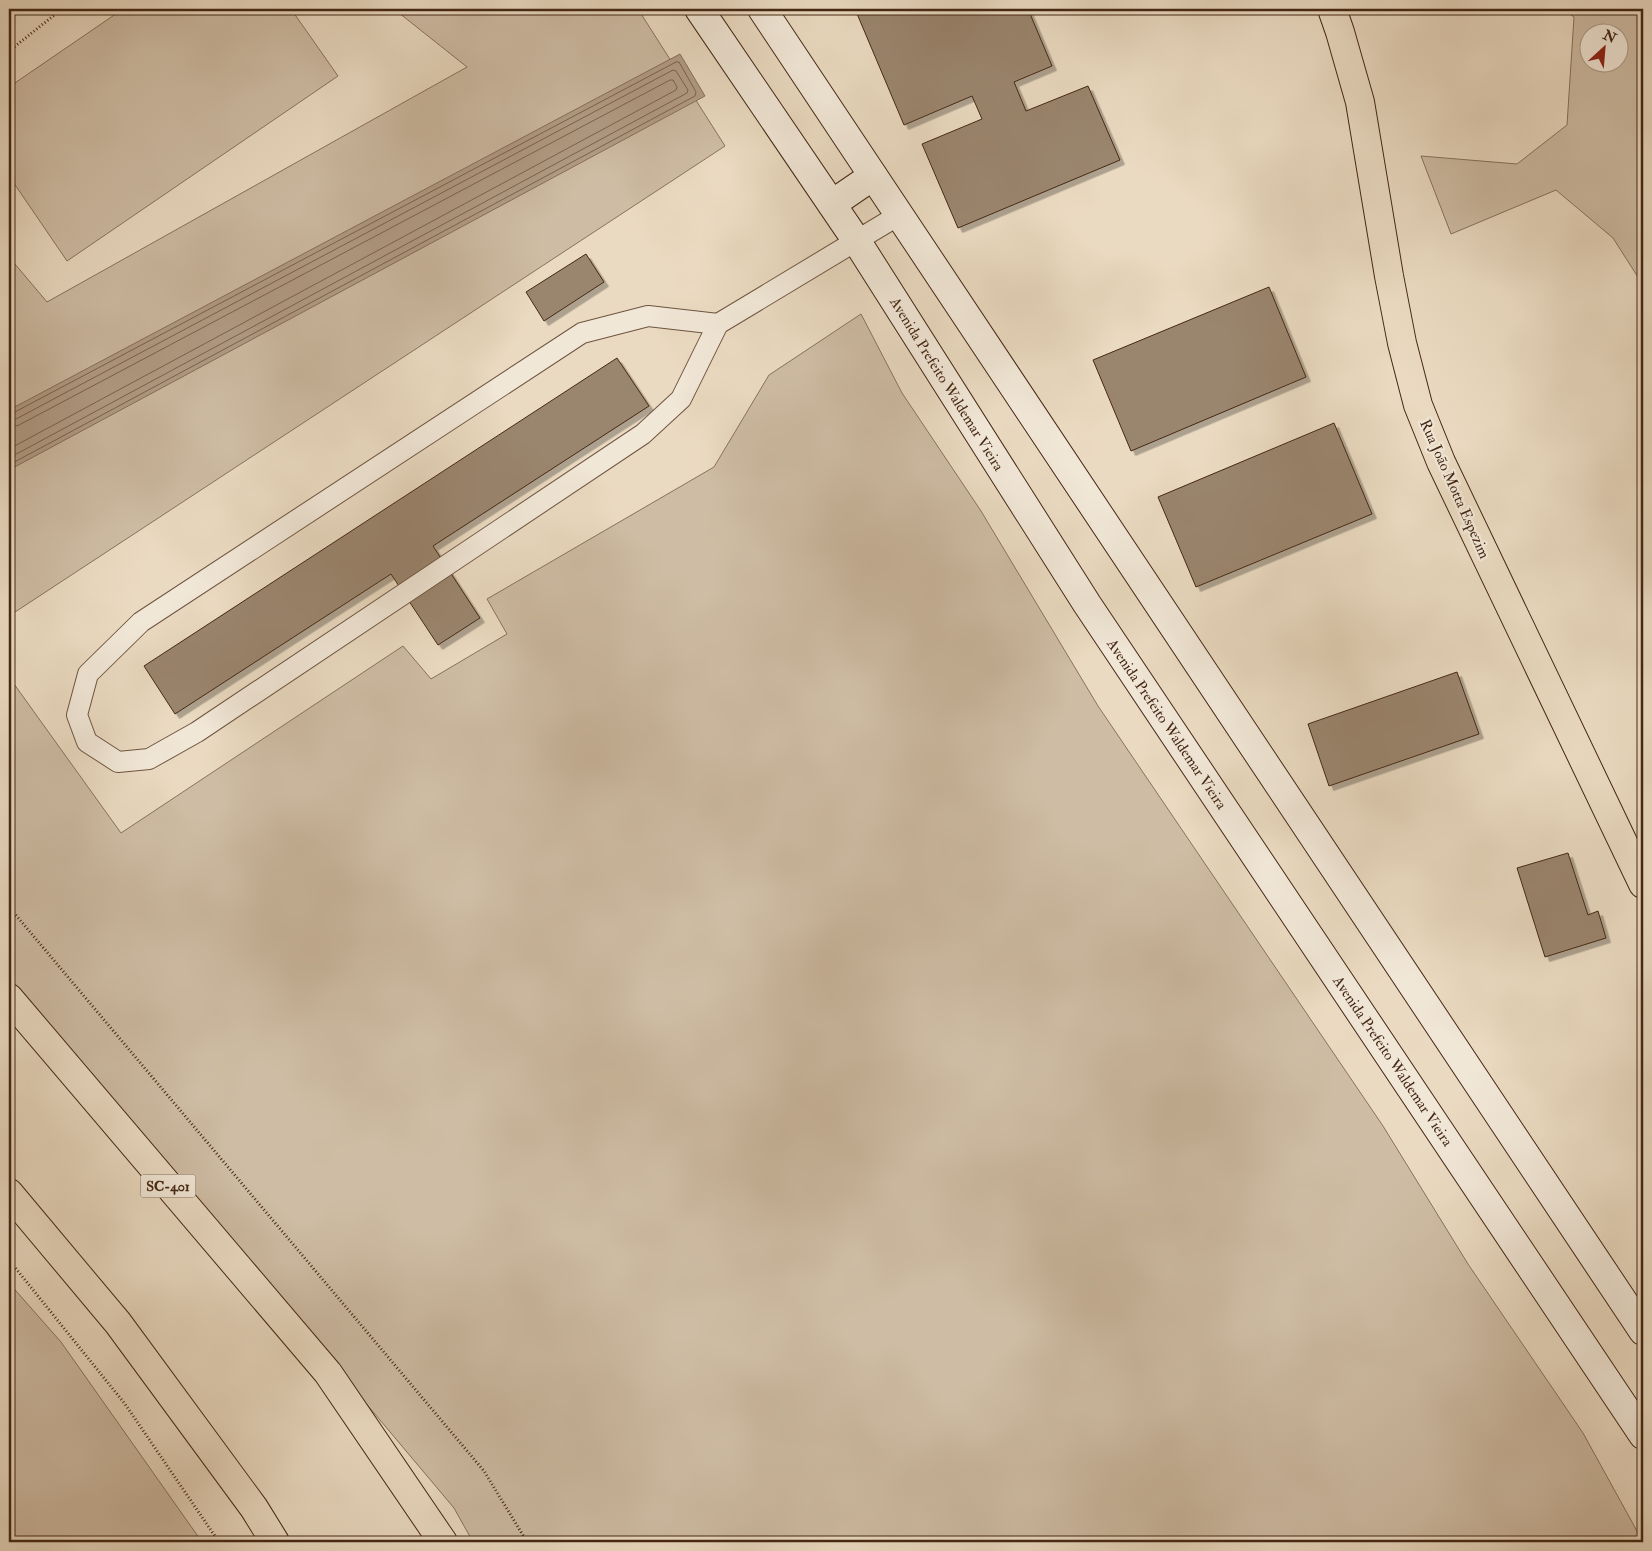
<svg xmlns="http://www.w3.org/2000/svg" width="1652" height="1551" viewBox="0 0 1652 1551" font-family="'IM FELL Double Pica',serif">
	<style>
		.green { fill: #cebca4; stroke: #89725c; fill-rule: evenodd }
		.water { fill: #b29d87; stroke: #866e59 }
		.lines { fill: none; stroke-linecap: round; stroke-linejoin: round }
		.shore { stroke: #7b624e; stroke-width: 1 }
		.building { fill: #9a856e; stroke: #442815; filter: url(#shadow) }
		.service-casing { stroke: #6e5440; stroke-width: 22 }
		.secondary-casing { stroke: #442815; stroke-width: 30 }
		.primary-casing { stroke: #442815; stroke-width: 30 }
		.trunk-casing { stroke: #442815; stroke-width: 30 }
		.path { stroke: #442815; stroke-width: 3; stroke-dasharray: 1 2.5; stroke-linecap: butt }
		.service { stroke: #f1e7d7; stroke-width: 20 }
		.secondary { stroke: #f1e7d7; stroke-width: 28 }
		.primary { stroke: #eadac1; stroke-width: 28 }
		.trunk { stroke: #eadac1; stroke-width: 28 }
		.labels { text-anchor: middle; stroke-width: 4.5; stroke-linejoin: round; paint-order: stroke }
		.shield { fill: #f1e7d7; stroke: #78614f; stroke-width: 1 }
		.shield-label { font-size: 14px; font-weight: bold; fill: #442815 }
		.street-label { font-size: 15px; fill: #442815; stroke: #f1e7d7 }
	</style>
	<defs>
		<filter id="shadow"><feDropShadow dx="4.5" dy="4.5" stdDeviation="0" flood-color="#0004"/></filter>
	</defs>
	<rect width="100%" height="100%" fill="#eadac1"/>
	<filter id="stains"><feTurbulence type="fractalNoise" baseFrequency=".004" numOctaves="4"/><feColorMatrix values="0 0 0 0 .2 0 0 0 0 .09 0 0 0 0 .02 0 0 0 .5 -.17"/></filter>
	<radialGradient id="worn" r=".72"><stop offset=".6" stop-color="#630" stop-opacity="0"/><stop offset="1" stop-color="#630" stop-opacity=".3"/></radialGradient>
	<g class="green">
		<path d="M 123,9 L 291,9 L 338,76 L 67,261 L 9,176 L 9,87 Z"/>
		<path d="M 394,9 L 638,9 L 725,146 L 9,616 L 9,257 L 47,302 L 467,67 Z"/>
		<path d="M 1563,9 L 1643,9 L 1643,285 L 1613,238 L 1556,190 L 1451,234 L 1421,156 L 1517,164 L 1567,125 L 1574,17 ZM 1620,32 L 1620,62 L 1590,62 L 1590,32 Z"/>
		<path d="M 861,314 L 902,393 L 981,511 L 1098,706 L 1383,1126 L 1468,1264 L 1583,1433 L 1643,1542 L 473,1542 L 454,1508 L 9,979 L 9,677 L 121,833 L 403,646 L 431,679 L 507,634 L 487,599 L 714,467 L 769,375 Z"/>
		<path d="M 9,1283 L 61,1342 L 202,1542 L 9,1542 Z"/>
	</g>
	<path class="water" d="M 680,54 L 705,96 L 9,470 L 9,410 Z"/>
	<g class="lines">
		<g class="shore">
			<path d="M 9,414 L 13,413 L 676,62 L 679,62 L 696,92 L 695,96 L 9,465"/>
			<path d="M 9,420 L 16,419 L 673,70 L 676,71 L 688,90 L 687,93 L 9,458"/>
			<path d="M 9,428 L 19,425 L 670,80 L 673,80 L 677,87 L 676,90 L 9,449"/>
		</g>
	</g>
	<g class="building">
		<path d="M 855,9 L 990,9 L 992,12 L 1001,9 L 1028,9 L 1052,66 L 1014,82 L 1026,111 L 1088,86 L 1120,160 L 958,228 L 922,144 L 982,119 L 972,96 L 904,125 Z"/>
		<path d="M 586,254 L 604,282 L 544,321 L 526,292 Z"/>
		<path d="M 1269,287 L 1306,377 L 1131,451 L 1093,360 Z"/>
		<path d="M 617,358 L 649,406 L 433,546 L 480,618 L 438,645 L 391,574 L 175,714 L 144,666 Z"/>
		<path d="M 1334,423 L 1372,514 L 1196,587 L 1158,497 Z"/>
		<path d="M 1457,672 L 1479,734 L 1329,786 L 1308,724 Z"/>
		<path d="M 1568,853 L 1588,915 L 1598,911 L 1606,938 L 1545,957 L 1517,868 Z"/>
	</g>
	<g class="lines">
		<g class="service-casing">
			<path id="service" d="M 718,324 L 648,316 L 582,333 L 141,622 L 88,674 L 77,715 L 87,742 L 118,762 L 149,759 L 197,732 L 643,434 L 681,399 L 718,324 L 899,215"/>
		</g>
		<g class="secondary-casing">
			<g id="secondary">
				<path d="M 699,9 L 856,240 L 1087,604 L 1643,1435"/>
				<path d="M 762,9 L 1643,1331"/>
				<path d="M 832,204 L 873,176"/>
			</g>
		</g>
		<g class="primary-casing">
			<path id="primary" d="M 1332,9 L 1340,32 L 1360,102 L 1389,276 L 1402,343 L 1418,405 L 1441,462 L 1643,884"/>
		</g>
		<g class="trunk-casing">
			<g id="trunk">
				<path d="M 9,998 L 328,1373 L 443,1542"/>
				<path d="M 9,1193 L 118,1323 L 254,1508 L 275,1542"/>
			</g>
		</g>
		<g class="path">
			<path d="M 9,51 L 62,9"/>
			<path d="M 9,907 L 484,1471 L 527,1542"/>
			<path d="M 9,1260 L 125,1404 L 219,1542"/>
		</g>
		<use href="#service" class="service"/>
		<use href="#secondary" class="secondary"/>
		<use href="#primary" class="primary"/>
		<use href="#trunk" class="trunk"/>
	</g>
	<g class="labels">
		<rect class="shield" x="140.5" y="1174.5" width="55" height="23" rx="4"/>
		<g class="shield-label">
			<text x="168" y="1191">SC-401</text>
		</g>
		<g class="street-label">
			<text transform="translate(947 384) rotate(58)" y="5">Avenida Prefeito Waldemar Vieira</text>
			<text transform="translate(1455 489) rotate(66)" y="5">Rua João Motta Espezim</text>
			<text transform="translate(1167 724) rotate(56)" y="5">Avenida Prefeito Waldemar Vieira</text>
			<text transform="translate(1393 1061) rotate(56)" y="5">Avenida Prefeito Waldemar Vieira</text>
		</g>
	</g>
	<rect width="1652" height="1551" fill="none" stroke="#eadac1" stroke-width="30"/>
	<rect x="10" y="10" width="1632" height="1531" fill="none" stroke="#442815" stroke-width="2.5"/>
	<rect x="15" y="15" width="1622" height="1521" fill="none" stroke="#442815"/>
	<g transform="translate(1604 48) rotate(26)"><circle r="24" fill="#f1e7d7" stroke="#ac9b89"/>
	<path d="M0-4L9 19L0 12L-9 19Z" fill="#8f2418"/>
	<text y="-8" font-size="14" font-weight="bold" text-anchor="middle" fill="#442815">N</text>
	</g>
	<rect width="100%" height="100%" filter="url(#stains)"/>
	<rect width="100%" height="100%" fill="url(#worn)"/>
</svg>
